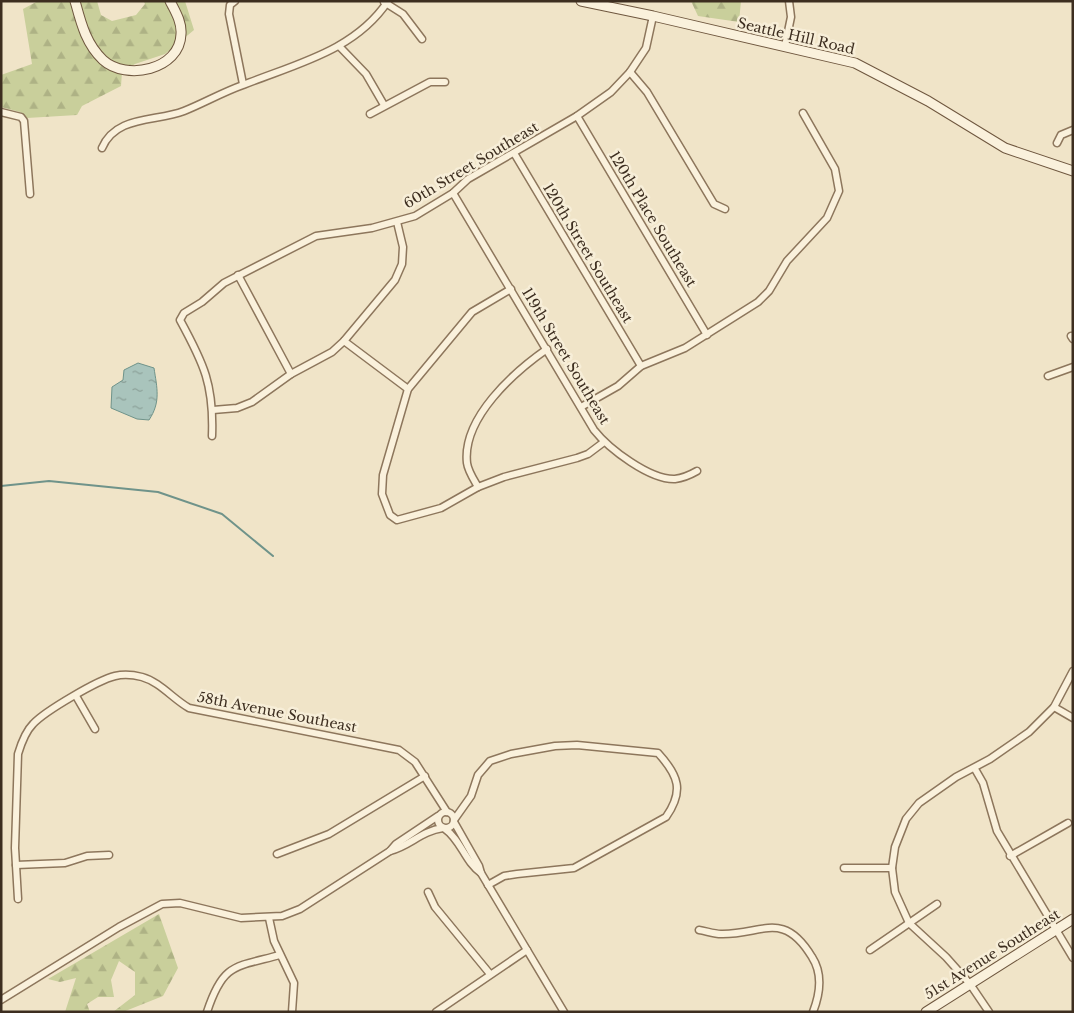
<svg xmlns="http://www.w3.org/2000/svg" width="1074" height="1013" viewBox="0 0 1074 1013" font-family="'Libre Baskerville',serif">
	<style>
		.forest { fill: url(#forest-firs) }
		.water { fill: url(#water-ripples); stroke: #6f938a }
		.lines { fill: none; stroke-linecap: round; stroke-linejoin: round }
		.stream { stroke: #6f938a; stroke-width: 2 }
		.street-casing { stroke: #8d765c; stroke-width: 9 }
		.secondary-casing { stroke: #6f573f; stroke-width: 11 }
		.street { stroke: #faf1dc; stroke-width: 6 }
		.secondary { stroke: #faf1dc; stroke-width: 9 }
		.labels { text-anchor: middle; stroke-width: 5; stroke-linejoin: round; paint-order: stroke }
		.street-label { font-size: 14px; fill: #3d2e20; stroke: #f7eed8 }
	</style>
	<defs>
		<pattern id="forest-firs" width="22" height="20" patternUnits="userSpaceOnUse" patternTransform="scale(1.25)"><rect width="22" height="20" fill="#c9cf9b"/><path d="M5 1l3.5 6h-7zM16 11l3.5 6h-7z" fill="#aeb285"/></pattern>
		<pattern id="water-ripples" width="26" height="14" patternUnits="userSpaceOnUse" patternTransform="scale(1.25)"><rect width="26" height="14" fill="#a9c4bc"/><path d="M2 4q2-2 4 0t4 0M15 11q2-2 4 0t4 0" fill="none" stroke="#8ba098"/></pattern>
	</defs>
	<rect width="100%" height="100%" fill="#f0e4c8"/>
	<g class="forest">
		<path d="M 38,1 L 97,1 L 101,15 L 112,21 L 136,15 L 145,4 L 144,1 L 185,1 L 194,30 L 165,54 L 135,64 L 122,72 L 121,86 L 82,106 L 77,115 L 27,118 L 20,112 L 1,107 L 1,75 L 32,64 L 23,9 Z"/>
		<path d="M 691,1 L 741,1 L 739,22 L 698,16 Z"/>
		<path d="M 159,914 L 178,968 L 163,996 L 123,1012 L 113,1012 L 135,995 L 135,972 L 119,961 L 111,980 L 114,997 L 98,997 L 87,1004 L 90,1012 L 65,1012 L 76,978 L 60,982 L 48,979 Z"/>
	</g>
	<path class="water" d="M 138,363 L 154,368 C 157,388 161,402 149,420 L 137,419 L 111,408 L 112,387 L 123,380 L 124,370 Z"/>
	<g class="lines">
		<path class="stream" d="M 1,486 L 49,481 L 158,492 L 222,514 L 273,556"/>
		<g class="street-casing">
			<g id="street">
				<path d="M 235,1 L 230,5 L 229,14 L 243,84"/>
				<path d="M 384,2 L 403,14 L 422,39"/>
				<path d="M 339,46 L 366,74 L 384,105"/>
				<path d="M 785,46 L 791,17 L 789,1"/>
				<path d="M 630,72 L 647,92 L 714,204 L 725,209"/>
				<path d="M 1,112 L 21,117 L 24,121 L 30,194"/>
				<path d="M 370,114 L 430,82 L 445,82"/>
				<path d="M 577,116 L 707,335"/>
				<path d="M 1057,143 L 1061,135 L 1073,130"/>
				<path d="M 102,148 C 116,115 156,122 184,111 C 204,103 223,92 243,85 C 295,64 355,51 388,1"/>
				<path d="M 514,153 L 641,366"/>
				<path d="M 453,193 L 594,430 C 609,449 650,480 675,479 C 683,478 690,475 697,471"/>
				<path d="M 238,275 L 291,374"/>
				<path d="M 511,289 L 472,312 L 408,389 L 383,475 L 382,494 L 390,515 L 397,520 L 441,508 L 478,487 L 504,477 L 577,458 L 588,454 L 604,442"/>
				<path d="M 1071,336 L 1073,339"/>
				<path d="M 344,341 L 408,389"/>
				<path d="M 1048,376 L 1073,367"/>
				<path d="M 581,407 L 618,386 L 641,366 L 685,348 L 758,302 L 769,291 L 787,261 L 827,218 L 839,191 L 835,169 L 803,113"/>
				<path d="M 213,410 L 237,408 L 252,402 L 291,374 L 332,352 L 344,341 L 395,280 L 402,264 L 403,247 L 397,222"/>
				<path d="M 212,436 C 214,385 204,364 180,320 L 184,313 L 202,302 L 224,283 L 316,236 L 372,228 L 415,216 L 453,193 L 468,179 L 577,116 L 611,92 L 630,72 L 646,48 L 653,16"/>
				<path d="M 478,487 C 474,480 468,471 467,463 C 462,418 514,372 547,349"/>
				<path d="M 76,696 L 95,729"/>
				<path d="M 1054,707 L 1073,718"/>
				<path d="M 975,769 L 983,783 L 997,831 L 1073,958"/>
				<circle cx="446" cy="820" r="8"/>
				<path d="M 454,820 L 471,796 L 478,775 L 490,761 L 511,754 L 555,746 L 577,745 L 658,753 C 679,776 684,791 666,817 L 574,868 L 517,874 L 504,876 L 488,885"/>
				<path d="M 454,822 L 479,866 L 481,873 L 564,1012"/>
				<path d="M 445,829 C 461,840 465,862 481,873"/>
				<path d="M 390,851 C 410,846 421,831 443,828"/>
				<path d="M 277,854 L 329,834 L 425,776"/>
				<path d="M 1010,856 L 1068,823"/>
				<path d="M 16,865 L 65,863 L 87,856 L 109,855"/>
				<path d="M 844,868 L 892,868"/>
				<path d="M 428,892 L 435,907 L 490,974"/>
				<path d="M 18,899 L 15,848 L 18,754 C 21,744 25,732 33,724 C 45,711 98,680 115,676 C 124,674 134,675 142,677 C 160,682 173,699 189,708 L 399,750 L 415,762 L 447,812"/>
				<path d="M 269,918 L 274,941 L 294,983 L 292,1012"/>
				<path d="M 699,930 C 706,931 714,934 721,934 C 762,935 783,909 812,957 C 823,974 820,994 813,1012"/>
				<path d="M 870,950 L 937,904"/>
				<path d="M 1,1000 L 119,927 L 162,904 L 180,903 L 241,918 L 282,916 L 300,909 L 390,851 L 396,844 L 438,816"/>
				<path d="M 207,1012 C 223,963 235,967 280,955"/>
				<path d="M 436,1012 L 527,950"/>
				<path d="M 989,1012 L 970,984 L 946,957 L 909,923 L 895,892 L 892,868 L 895,847 L 906,819 L 919,803 L 956,777 L 990,759 L 1029,732 L 1054,707 L 1073,671"/>
			</g>
		</g>
		<g class="secondary-casing">
			<g id="secondary">
				<path d="M 75,1 C 81,23 86,44 103,60 C 126,81 180,70 181,34 C 182,22 175,11 170,1"/>
				<path d="M 581,1 L 653,16 L 855,63 L 928,101 L 1005,148 L 1073,171"/>
				<path d="M 926,1012 L 1073,919"/>
			</g>
		</g>
		<use href="#street" class="street"/>
		<use href="#secondary" class="secondary"/>
	</g>
	<g class="labels">
		<g class="street-label">
			<text transform="translate(796 36) rotate(13)" y="5">Seattle Hill Road</text>
			<text transform="translate(471 165) rotate(-31)" y="5">60th Street Southeast</text>
			<text transform="translate(653 219) rotate(59)" y="5">120th Place Southeast</text>
			<text transform="translate(588 253) rotate(59)" y="5">120th Street Southeast</text>
			<text transform="translate(566 356) rotate(59)" y="5">119th Street Southeast</text>
			<text transform="translate(277 712) rotate(11)" y="5">58th Avenue Southeast</text>
			<text transform="translate(992 954) rotate(-32)" y="5">51st Avenue Southeast</text>
		</g>
	</g>
	<rect width="1074" height="1013" fill="none" stroke="#3d2e20" stroke-width="5"/>
</svg>
